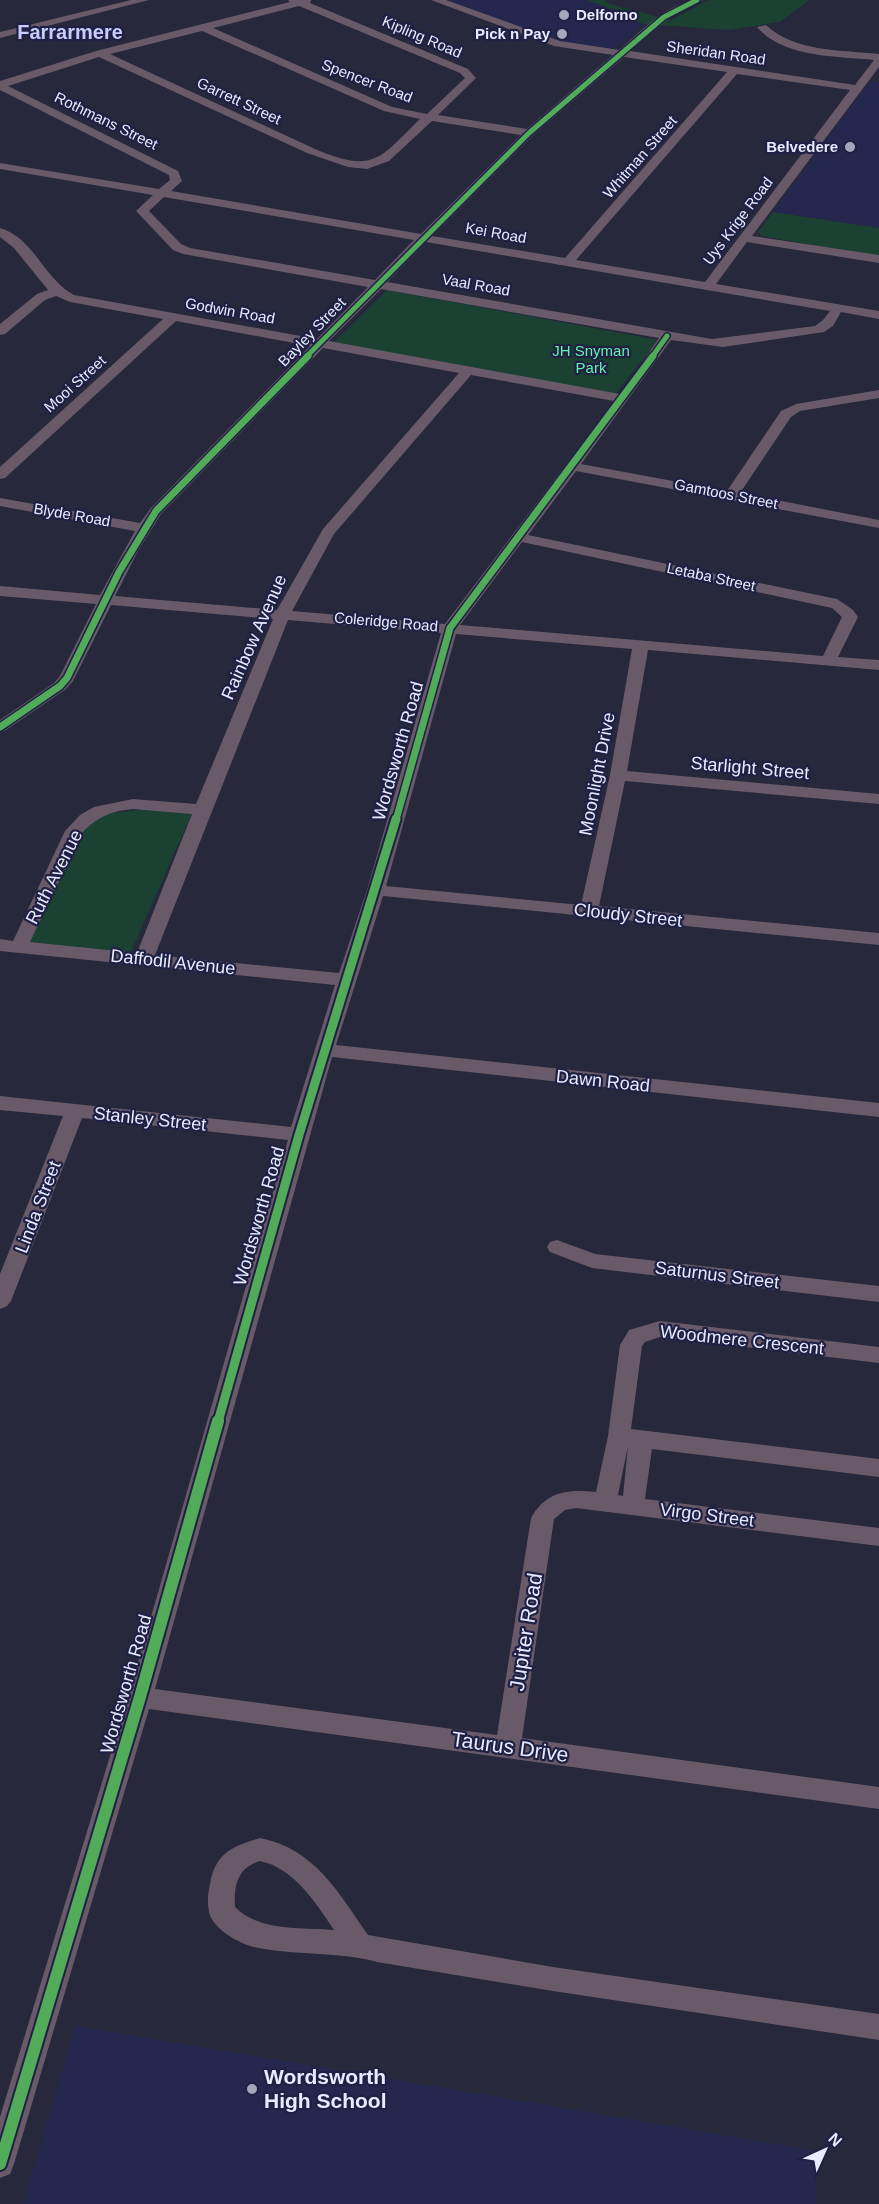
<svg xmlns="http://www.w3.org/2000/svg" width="879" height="2204" viewBox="0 0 879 2204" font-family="Helvetica,sans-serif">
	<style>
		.built { fill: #25274f }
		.green { fill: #1a4131 }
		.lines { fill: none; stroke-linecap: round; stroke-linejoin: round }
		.minor { fill: #685a68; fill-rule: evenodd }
		.cycleway-far3-casing { stroke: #1f2044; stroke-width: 8 }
		.cycleway-far2-casing { stroke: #1f2044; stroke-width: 10 }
		.cycleway-far1-casing { stroke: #1f2044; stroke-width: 13 }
		.cycleway-casing { stroke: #1f2044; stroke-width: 16 }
		.cycleway-far3 { stroke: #51ab58; stroke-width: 5 }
		.cycleway-far2 { stroke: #51ab58; stroke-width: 7 }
		.cycleway-far1 { stroke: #51ab58; stroke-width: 9 }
		.cycleway { stroke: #51ab58; stroke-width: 12 }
		.poi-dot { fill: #a4a7bb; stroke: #1f2044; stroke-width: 2 }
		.labels { text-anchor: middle; stroke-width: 4.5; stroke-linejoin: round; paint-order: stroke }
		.far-poi-label { font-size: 15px; font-weight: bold; fill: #e8ebff; stroke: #1f2044; text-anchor: end }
		.far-street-label { font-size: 15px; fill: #e8ebff; stroke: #1f2044 }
		.far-park-label { font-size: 15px; fill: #64f3ac; stroke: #1f2044 }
		.street-label { font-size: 18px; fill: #e8ebff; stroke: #1f2044 }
		.far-district-label { font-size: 20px; font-weight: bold; fill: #c7cefd; stroke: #1f2044 }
		.near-street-label { font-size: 21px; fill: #e8ebff; stroke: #1f2044 }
		.near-poi-label { font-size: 21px; font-weight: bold; fill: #e8ebff; stroke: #1f2044; text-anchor: start }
	</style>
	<rect width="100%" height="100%" fill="#27283c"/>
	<g class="built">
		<path d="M 450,0 L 587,0 L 622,13 L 643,24 L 617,47 L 607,49 L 558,43 Z"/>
		<path d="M 870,81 L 879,82 L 879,228 L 773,212 Z"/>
		<path d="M 76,2026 L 817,2151 L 815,2204 L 23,2204 Z"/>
	</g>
	<g class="green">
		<path d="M 587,0 L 604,0 L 610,4 L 671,20 L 709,0 L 809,0 L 780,22 L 728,30 L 643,24 L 622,13 Z"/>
		<path d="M 773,212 L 879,228 L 879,257 L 762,236 L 758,232 Z"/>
		<path d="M 387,290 L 658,340 L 613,397 L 333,343 Z"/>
		<path d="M 150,809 L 192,813 L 131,952 L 25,943 L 75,833 L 101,814 Z"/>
	</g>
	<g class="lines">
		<g class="minor">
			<path d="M 131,0 L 149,0 L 0,38 L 0,32 Z"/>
			<path d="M 288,0 L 311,0 L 310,3 L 468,69 L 476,78 L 438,115 L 527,129 L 613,55 L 554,46 L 431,0 L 446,0 L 560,41 L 619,50 C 643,30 669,0 702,0 L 668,19 L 630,51 L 855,85 L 874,60 C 837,56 783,58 757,27 L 766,25 C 794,52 842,50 879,54 L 879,67 L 752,236 L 879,255 L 879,263 L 747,242 L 716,284 L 879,311 L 879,319 L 841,312 L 833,326 L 824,332 L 723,347 L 671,340 L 581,464 L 727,491 L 781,411 L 796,404 L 879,390 L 879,398 L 800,411 L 791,417 L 740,493 L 879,520 L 879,528 L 576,471 L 528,535 L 837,599 L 853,610 L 858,617 L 838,657 L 879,660 L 879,670 L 648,650 L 627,771 L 879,794 L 879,804 L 625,781 L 599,906 L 879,933 L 879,945 L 383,896 L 336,1045 L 879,1103 L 879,1117 L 332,1057 L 155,1689 L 497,1735 L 531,1518 C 546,1491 568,1489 596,1492 L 608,1436 L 620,1345 L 629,1330 L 660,1321 L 879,1347 L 879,1363 L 660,1337 L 645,1342 L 642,1346 L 631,1429 L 879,1459 L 879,1477 L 652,1449 L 645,1499 L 879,1528 L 879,1546 L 576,1508 L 565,1510 L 554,1519 L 522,1738 L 879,1787 L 879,1809 L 149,1709 L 14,2164 L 10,2174 L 0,2178 L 0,2117 L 128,1697 L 288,1140 L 82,1118 L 11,1301 L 7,1306 L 0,1309 L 0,1274 L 63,1116 L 0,1110 L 0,1096 L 291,1127 L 335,985 L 0,951 L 0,939 L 13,941 L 65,831 L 80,815 L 94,807 L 133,799 L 196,804 L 273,619 L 111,605 L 73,681 L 66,689 L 6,730 L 0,732 L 0,720 L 54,683 L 60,676 L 96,604 L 0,596 L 0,586 L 100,595 L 135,531 L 0,506 L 0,498 L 140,523 L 151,508 L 310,346 L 176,321 L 5,478 L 0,479 L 0,467 L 163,319 L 70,302 L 56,296 L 45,300 L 5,334 L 0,335 L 0,324 L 37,294 L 48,290 L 14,248 L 0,237 L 0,228 C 33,237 44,279 74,295 L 317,339 L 368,287 L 183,254 L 173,250 L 136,211 L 153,195 L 0,169 L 0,163 L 159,189 L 170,180 L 169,175 L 0,90 L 0,81 L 96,51 L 290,2 ZM 299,6 L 460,73 L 465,78 L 427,114 L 392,107 L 213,28 ZM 202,31 L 384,111 L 420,119 C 379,159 374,174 315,149 L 110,54 ZM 99,57 L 307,153 L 348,167 L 367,169 L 389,161 L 432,121 L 521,135 L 421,234 L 171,191 L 182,181 L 178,171 L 8,86 ZM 624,57 L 727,72 L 565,258 L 432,236 L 533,135 ZM 737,74 L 850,90 L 705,282 L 576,260 ZM 164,197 L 414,240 L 375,280 L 190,248 L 181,244 L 149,211 ZM 426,242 L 830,311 L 823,320 L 815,326 L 712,339 L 387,282 ZM 381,289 L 659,338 L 620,394 L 329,341 ZM 323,348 L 459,373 L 323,529 L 277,610 L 115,596 L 138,551 L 161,514 ZM 471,375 L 614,401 L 445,624 L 292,611 L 334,534 ZM 522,542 L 832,608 L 842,617 L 823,656 L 460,625 ZM 288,620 L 441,633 L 367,890 L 339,973 L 155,955 ZM 456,634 L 632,649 L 610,775 L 581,905 L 386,886 ZM 133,809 L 192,814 L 137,953 L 30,942 L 82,833 C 97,817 111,811 133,809 ZM 628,1446 L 623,1496 L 618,1495 Z"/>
			<path d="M 557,1240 L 595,1254 L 879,1286 L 879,1302 L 592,1268 L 550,1252 L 547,1247 L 550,1242 Z"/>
			<path d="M 260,1838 C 315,1849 338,1892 368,1935 L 553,1967 L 879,2014 L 879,2040 L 553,1991 L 377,1962 C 337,1951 294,1956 254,1947 C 238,1943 213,1929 209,1912 C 207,1903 208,1892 210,1884 C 215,1853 233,1846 260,1838 ZM 260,1861 C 294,1868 316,1903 334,1930 C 301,1927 260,1932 235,1907 C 234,1885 237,1868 260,1861 Z"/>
		</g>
		<g class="cycleway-far3-casing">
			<g id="cycleway-far3">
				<path d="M 306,357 L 529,133 L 664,17 L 697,0"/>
				<path d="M 652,357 L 667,336"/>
			</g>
		</g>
		<g class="cycleway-far2-casing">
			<g id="cycleway-far2">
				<path d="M 0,727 L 60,686 L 67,678 L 119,572 L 156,511 L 308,356"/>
				<path d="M 396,820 L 450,628 L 653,356"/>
			</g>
		</g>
		<g class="cycleway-far1-casing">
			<path id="cycleway-far1" d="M 218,1422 L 299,1135 L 396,819"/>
		</g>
		<g class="cycleway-casing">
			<path id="cycleway" d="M 0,2164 L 140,1697 L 218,1421"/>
		</g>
		<use href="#cycleway-far3" class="cycleway-far3"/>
		<use href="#cycleway-far2" class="cycleway-far2"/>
		<use href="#cycleway-far1" class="cycleway-far1"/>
		<use href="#cycleway" class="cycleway"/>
	</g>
	<g class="poi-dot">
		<circle cx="564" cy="15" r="6"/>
		<circle cx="562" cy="34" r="6"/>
		<circle cx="850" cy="147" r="6"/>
		<circle cx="252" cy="2089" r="6"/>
	</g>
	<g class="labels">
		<g class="far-poi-label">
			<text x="576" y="20" text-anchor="start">Delforno</text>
			<text x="550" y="39">Pick n Pay</text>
			<text x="838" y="152">Belvedere</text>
		</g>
		<g class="far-street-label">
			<text transform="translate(422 37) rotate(23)" y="5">Kipling Road</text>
			<text transform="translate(716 53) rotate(8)" y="5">Sheridan Road</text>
			<text transform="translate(367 81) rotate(21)" y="5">Spencer Road</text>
			<text transform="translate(239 101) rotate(25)" y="5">Garrett Street</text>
			<text transform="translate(106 121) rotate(26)" y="5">Rothmans Street</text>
			<text transform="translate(640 157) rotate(-49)" y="5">Whitman Street</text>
			<text transform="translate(738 221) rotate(-53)" y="5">Uys Krige Road</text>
			<text transform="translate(496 233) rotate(10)" y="5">Kei Road</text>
			<text transform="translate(476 285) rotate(10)" y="5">Vaal Road</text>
			<text transform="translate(230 311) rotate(10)" y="5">Godwin Road</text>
			<text transform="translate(312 332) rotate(-46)" y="5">Bayley Street</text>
			<text transform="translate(75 384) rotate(-42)" y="5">Mooi Street</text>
			<text transform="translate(726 494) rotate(11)" y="5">Gamtoos Street</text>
			<text transform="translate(72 515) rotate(10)" y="5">Blyde Road</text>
			<text transform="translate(711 577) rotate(12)" y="5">Letaba Street</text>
			<text transform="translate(386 622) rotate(5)" y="5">Coleridge Road</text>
		</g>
		<g class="far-park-label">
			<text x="591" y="356">JH Snyman<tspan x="591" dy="17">Park</tspan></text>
		</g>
		<g class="street-label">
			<text transform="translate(254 637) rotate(-66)" y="6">Rainbow Avenue</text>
			<text transform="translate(398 751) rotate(-74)" y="6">Wordsworth Road</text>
			<text transform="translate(750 768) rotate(5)" y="6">Starlight Street</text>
			<text transform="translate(597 774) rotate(-79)" y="6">Moonlight Drive</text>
			<text transform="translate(54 877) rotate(-63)" y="6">Ruth Avenue</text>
			<text transform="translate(628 915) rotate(6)" y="6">Cloudy Street</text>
			<text transform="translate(173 962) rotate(6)" y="6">Daffodil Avenue</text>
			<text transform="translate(603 1081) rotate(6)" y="6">Dawn Road</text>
			<text transform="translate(150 1119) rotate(6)" y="6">Stanley Street</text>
			<text transform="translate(38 1207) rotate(-69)" y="6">Linda Street</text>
			<text transform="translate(259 1216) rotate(-74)" y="6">Wordsworth Road</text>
			<text transform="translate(717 1275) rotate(7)" y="6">Saturnus Street</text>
			<text transform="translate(742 1340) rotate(6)" y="6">Woodmere Crescent</text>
			<text transform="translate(707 1515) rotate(7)" y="6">Virgo Street</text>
			<text transform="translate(126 1684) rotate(-74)" y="6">Wordsworth Road</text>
		</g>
		<g class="far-district-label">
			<text x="70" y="39">Farrarmere</text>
		</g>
		<g class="near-street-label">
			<text transform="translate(526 1632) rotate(-81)" y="7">Jupiter Road</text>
			<text transform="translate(510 1747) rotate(8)" y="7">Taurus Drive</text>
		</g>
		<g class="near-poi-label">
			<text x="264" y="2084">Wordsworth<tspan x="264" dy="24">High School</tspan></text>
		</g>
	</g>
	<g transform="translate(825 2150) rotate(45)" stroke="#1f2044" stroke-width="4.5" paint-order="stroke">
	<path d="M0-4.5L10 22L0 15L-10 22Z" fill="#e8ebff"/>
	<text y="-9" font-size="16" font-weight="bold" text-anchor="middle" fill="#e8ebff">N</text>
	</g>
</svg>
